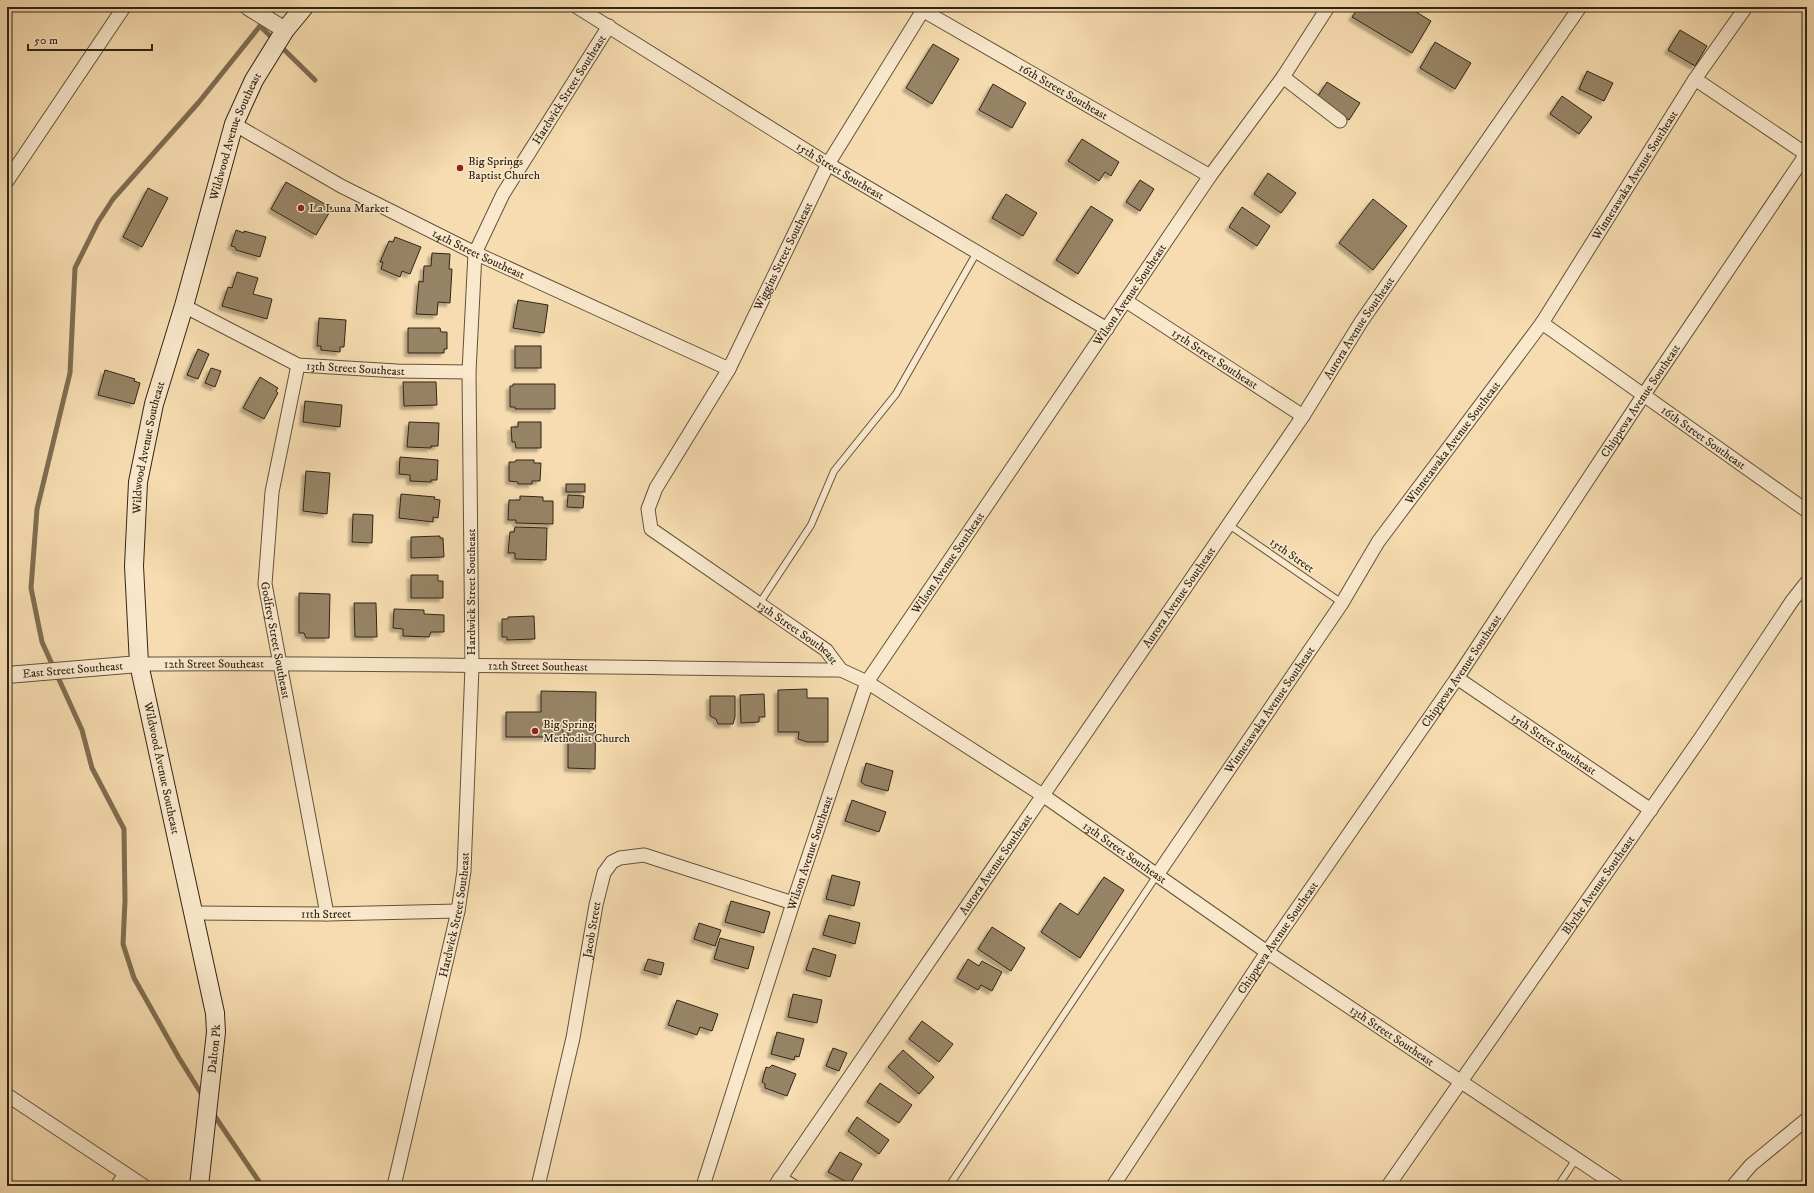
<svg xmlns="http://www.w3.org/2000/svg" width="1814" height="1193" viewBox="0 0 1814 1193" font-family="'IM FELL DW Pica',serif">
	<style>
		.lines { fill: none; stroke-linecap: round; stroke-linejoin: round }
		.stream { stroke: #7f6e52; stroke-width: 5 }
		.building { fill: #978466; stroke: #312515; filter: url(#shadow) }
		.service-casing { stroke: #62533c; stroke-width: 8 }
		.minor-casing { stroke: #62533c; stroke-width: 15 }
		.tertiary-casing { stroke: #62533c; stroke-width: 18 }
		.secondary-casing { stroke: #312515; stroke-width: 20 }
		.service { stroke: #f9e8cc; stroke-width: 6 }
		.minor { stroke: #f9e8cc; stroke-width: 13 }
		.tertiary { stroke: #f9e8cc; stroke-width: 16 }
		.secondary { stroke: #f9e8cc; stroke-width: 18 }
		.poi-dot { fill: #8f2418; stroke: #f9e8cc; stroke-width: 1.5 }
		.labels { text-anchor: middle; stroke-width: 3; stroke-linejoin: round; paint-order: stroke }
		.street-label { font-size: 12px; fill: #312515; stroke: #f9e8cc }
		.poi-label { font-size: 12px; fill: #312515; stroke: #f9e8cc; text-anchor: start }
	</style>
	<defs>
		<filter id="shadow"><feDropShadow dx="-3.5" dy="3.5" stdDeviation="1" flood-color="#0004"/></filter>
	</defs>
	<rect width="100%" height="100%" fill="#f6dcb0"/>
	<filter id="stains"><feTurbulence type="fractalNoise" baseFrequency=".005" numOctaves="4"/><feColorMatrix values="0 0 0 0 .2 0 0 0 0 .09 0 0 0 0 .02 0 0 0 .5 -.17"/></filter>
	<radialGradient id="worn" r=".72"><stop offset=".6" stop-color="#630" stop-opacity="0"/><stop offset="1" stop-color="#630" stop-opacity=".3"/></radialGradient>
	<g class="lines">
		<g class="stream">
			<path d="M 260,26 L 315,80"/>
			<path d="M 204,1098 L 179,1058 L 134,978 L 123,944 L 125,901 L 124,829 L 92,768 L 82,730 L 42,642 L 31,588 L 37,509 L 70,373 L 75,268 L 98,222 L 113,199 L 199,102 L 260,26 L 263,7"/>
			<path d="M 212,1112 L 262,1186"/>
		</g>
	</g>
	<g class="building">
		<path d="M 1359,7 L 1408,7 L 1431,21 L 1412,53 L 1352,17 Z"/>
		<path d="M 1680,30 L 1707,46 L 1695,66 L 1668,50 Z"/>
		<path d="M 1435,42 L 1471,63 L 1455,89 L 1420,68 Z"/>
		<path d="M 933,44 L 959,59 L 932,104 L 906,88 Z"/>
		<path d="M 1587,71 L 1613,83 L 1604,101 L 1579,89 Z"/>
		<path d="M 1327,82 L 1360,103 L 1349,120 L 1316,99 Z"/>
		<path d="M 993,84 L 1026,103 L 1012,128 L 979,110 Z"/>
		<path d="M 1562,96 L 1592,117 L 1579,134 L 1550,114 Z"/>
		<path d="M 1082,139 L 1119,162 L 1111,176 L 1105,172 L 1099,181 L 1068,161 Z"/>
		<path d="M 1268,173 L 1296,193 L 1281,213 L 1254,194 Z"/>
		<path d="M 1140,180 L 1154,189 L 1140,211 L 1126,202 Z"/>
		<path d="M 286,182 L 332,208 L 316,235 L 271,209 Z"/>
		<path d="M 148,188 L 168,198 L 142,247 L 123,237 Z"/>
		<path d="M 1006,194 L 1037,213 L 1023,236 L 992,218 Z"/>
		<path d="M 1373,199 L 1407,226 L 1373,270 L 1339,243 Z"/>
		<path d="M 1091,206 L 1113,220 L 1078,274 L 1056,260 Z"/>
		<path d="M 1242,207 L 1270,226 L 1257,246 L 1229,227 Z"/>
		<path d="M 236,230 L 244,233 L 244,231 L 266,237 L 260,257 L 236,250 L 235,247 L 231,246 Z"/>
		<path d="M 395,237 L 421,247 L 410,274 L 402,271 L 400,277 L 381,269 L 383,262 L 380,262 L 389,241 L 393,242 Z"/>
		<path d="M 432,253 L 450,254 L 449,269 L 452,269 L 450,303 L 438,302 L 437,315 L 416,314 L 419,281 L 423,282 L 424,266 L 431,266 Z"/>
		<path d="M 237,272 L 258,278 L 253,294 L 272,299 L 267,319 L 222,306 L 228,287 L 232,288 Z"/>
		<path d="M 518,300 L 548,305 L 544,333 L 513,328 Z"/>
		<path d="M 319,318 L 346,320 L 344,347 L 340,347 L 340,352 L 321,350 L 321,346 L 317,346 Z"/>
		<path d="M 408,328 L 440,328 L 441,332 L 447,332 L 447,349 L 444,349 L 444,353 L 408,353 Z"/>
		<rect x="515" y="346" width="26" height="22"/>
		<path d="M 198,349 L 209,354 L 198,379 L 187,375 Z"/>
		<path d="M 211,368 L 221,371 L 215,387 L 205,383 Z"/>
		<path d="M 105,370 L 135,379 L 134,381 L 140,383 L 134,404 L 98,395 Z"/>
		<path d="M 260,377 L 278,388 L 276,391 L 278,393 L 264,419 L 243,408 Z"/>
		<path d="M 403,382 L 436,382 L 437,405 L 404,406 Z"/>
		<path d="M 513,384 L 555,384 L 555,409 L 515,409 L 515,407 L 510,407 L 510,386 L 513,386 Z"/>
		<path d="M 305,401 L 342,405 L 340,427 L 303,422 Z"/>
		<path d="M 409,422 L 439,423 L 438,446 L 431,446 L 431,448 L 407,447 Z"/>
		<path d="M 518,422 L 541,422 L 541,448 L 516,448 L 515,442 L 512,442 L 511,427 L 518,427 Z"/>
		<path d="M 400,457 L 438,460 L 437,480 L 431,480 L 431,482 L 410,481 L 410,475 L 399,474 Z"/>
		<path d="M 516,460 L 534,460 L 534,463 L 541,463 L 540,481 L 532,481 L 532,484 L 518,484 L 518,482 L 509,481 L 509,462 L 515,462 Z"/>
		<path d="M 306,471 L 330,473 L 327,514 L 303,511 Z"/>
		<rect x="566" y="484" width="19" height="8"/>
		<path d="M 401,494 L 435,497 L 434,499 L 440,500 L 438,518 L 433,517 L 433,522 L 399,518 Z"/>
		<path d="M 568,495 L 584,496 L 583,508 L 567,507 Z"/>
		<path d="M 520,496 L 543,497 L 543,501 L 553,501 L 553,524 L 516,523 L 516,520 L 508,520 L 509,500 L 520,500 Z"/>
		<path d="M 353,514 L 373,515 L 372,543 L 352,542 Z"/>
		<path d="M 515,527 L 547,528 L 546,560 L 515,559 L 515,553 L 508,553 L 510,532 L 514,532 Z"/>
		<path d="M 440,536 L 440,538 L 443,538 L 444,557 L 411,558 L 411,537 Z"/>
		<path d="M 411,575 L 438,575 L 438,581 L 443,581 L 443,598 L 411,598 Z"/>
		<path d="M 299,593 L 330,594 L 329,638 L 306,638 L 304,633 L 299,633 Z"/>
		<path d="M 354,603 L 376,603 L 377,637 L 355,637 Z"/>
		<path d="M 394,609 L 424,610 L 424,614 L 444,615 L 444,632 L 431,632 L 429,637 L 403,636 L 403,629 L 393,628 Z"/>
		<path d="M 534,616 L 535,639 L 507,640 L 507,637 L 502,637 L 502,619 L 508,619 L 508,617 Z"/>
		<path d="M 807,689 L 807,698 L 828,698 L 828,742 L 807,742 L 798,739 L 799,732 L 778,732 L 778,690 Z"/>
		<path d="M 541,691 L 596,692 L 595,769 L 568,768 L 568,725 L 563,725 L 563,737 L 506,737 L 506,712 L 541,712 Z"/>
		<path d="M 764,694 L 765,717 L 759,717 L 759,722 L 741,723 L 740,695 Z"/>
		<path d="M 710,696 L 735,696 L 735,717 L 733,724 L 718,724 L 716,719 L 710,716 Z"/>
		<path d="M 866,763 L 893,771 L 888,791 L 865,785 L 861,782 Z"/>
		<path d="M 852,800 L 886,812 L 879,832 L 845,821 Z"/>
		<path d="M 832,875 L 860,882 L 854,906 L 826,899 Z"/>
		<path d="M 1104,877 L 1124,890 L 1080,958 L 1041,932 L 1060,903 L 1078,915 Z"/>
		<path d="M 731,901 L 770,912 L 764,933 L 725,922 Z"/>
		<path d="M 829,915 L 860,923 L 855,944 L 823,935 Z"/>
		<path d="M 699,923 L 721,930 L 715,946 L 694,939 Z"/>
		<path d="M 992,927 L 1025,948 L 1011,971 L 978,949 Z"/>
		<path d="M 720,938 L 754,947 L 748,969 L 714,959 Z"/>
		<path d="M 813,948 L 836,955 L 830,977 L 806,970 Z"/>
		<path d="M 648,959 L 664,963 L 661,975 L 644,970 Z"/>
		<path d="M 968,959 L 979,966 L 982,961 L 1002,972 L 992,991 L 981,985 L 978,990 L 957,978 Z"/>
		<path d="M 793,994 L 822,1000 L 817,1023 L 788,1017 Z"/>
		<path d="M 677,1000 L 718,1014 L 712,1031 L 700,1027 L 697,1035 L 668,1025 Z"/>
		<path d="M 922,1021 L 953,1044 L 939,1062 L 909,1039 Z"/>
		<path d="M 777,1032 L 804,1039 L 799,1057 L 795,1056 L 794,1060 L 771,1054 Z"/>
		<path d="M 833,1048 L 847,1053 L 839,1071 L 826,1066 Z"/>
		<path d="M 903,1050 L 934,1077 L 919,1094 L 888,1067 Z"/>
		<path d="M 772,1065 L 796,1074 L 787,1096 L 765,1088 L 765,1084 L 762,1082 L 766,1067 L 769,1068 Z"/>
		<path d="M 880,1083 L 912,1105 L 899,1123 L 867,1102 Z"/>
		<path d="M 857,1117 L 889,1140 L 879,1154 L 848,1131 Z"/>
		<path d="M 840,1152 L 862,1164 L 850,1184 L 828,1172 Z"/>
	</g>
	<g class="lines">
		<g class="service-casing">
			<g id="service">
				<path d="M 1229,525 L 1342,603"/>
				<path d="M 759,604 L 811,525 L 834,471 L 896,394 L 977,252"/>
				<path d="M 949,1186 L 1157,875"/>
				<path d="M 1558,1186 L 1576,1159"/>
			</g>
		</g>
		<g class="minor-casing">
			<g id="minor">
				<path id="s1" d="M 577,7 L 828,164 L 1107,329"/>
				<path id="s2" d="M 917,7 L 1210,176"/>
				<path id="s3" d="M 925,7 L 828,164 L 729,369 L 656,488 L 648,509 L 651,529 L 826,650 L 841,670 L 867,682 L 1044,796 L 1267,952 L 1617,1186"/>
				<path d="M 1283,77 L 1340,121"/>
				<path d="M 1695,79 L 1806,154"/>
				<path id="s4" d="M 234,124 L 341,186 L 475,253 L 729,369"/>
				<path d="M 7,181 L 124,7"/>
				<path id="s5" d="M 1126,301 L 1303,416"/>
				<path id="s6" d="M 184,306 L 298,365 L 397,371 L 469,372"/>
				<path id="s7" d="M 1542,323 L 1807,511"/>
				<path id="s8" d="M 298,365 L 272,492 L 265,584 L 327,914"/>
				<path id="s9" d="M 139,664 C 373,662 607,668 841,670"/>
				<path id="s10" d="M 1457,678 L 1651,810"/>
				<path id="s11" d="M 1157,875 L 1342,603 L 1378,542 L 1542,323 L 1695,79 L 1746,7"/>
				<path id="s12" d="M 194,913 L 327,914 L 458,911"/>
				<path d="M 7,1095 L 144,1186"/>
				<path d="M 780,1178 L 793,1186"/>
				<path d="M 117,1186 L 125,1174"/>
				<path id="s13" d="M 394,1186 L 458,911 L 464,871 L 472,667 L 469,372 L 475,253 L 503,194 L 609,26"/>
				<path id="s14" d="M 538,1186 L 573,1038 L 596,905 L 604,873 L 612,862 L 620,858 L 644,855 L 793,903"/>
				<path id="s15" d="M 703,1186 L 793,903 L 867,682 L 1210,176 L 1283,77 L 1328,7"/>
				<path id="s16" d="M 775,1186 L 1303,416 L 1361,322 L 1580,7"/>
				<path id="s17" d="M 1113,1186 L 1267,952 L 1457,678 L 1643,396 L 1807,153"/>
				<path id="s18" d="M 1388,1186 L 1702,736 L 1792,601 L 1807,582"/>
				<path d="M 1733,1186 L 1751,1165 L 1807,1119"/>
			</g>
		</g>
		<g class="tertiary-casing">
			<g id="tertiary">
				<path d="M 248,7 L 285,30"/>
				<path id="s19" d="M 7,675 L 139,664"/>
			</g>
		</g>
		<g class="secondary-casing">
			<g id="secondary">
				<path id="s20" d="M 199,1186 L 216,1032 L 215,1013 L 139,664 L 134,566 L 138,482 L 154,404 L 184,306 L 234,124 L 254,80 L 285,30 L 304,7"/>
			</g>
		</g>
		<use href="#service" class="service"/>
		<use href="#minor" class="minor"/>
		<use href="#tertiary" class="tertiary"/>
		<use href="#secondary" class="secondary"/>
	</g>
	<g class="poi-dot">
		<circle cx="460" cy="168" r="4"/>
		<circle cx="301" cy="208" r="4"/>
		<circle cx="535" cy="731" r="4"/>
	</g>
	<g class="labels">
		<g class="street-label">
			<text dy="4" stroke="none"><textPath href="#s13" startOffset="1130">Hardwick Street Southeast</textPath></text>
			<text dy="4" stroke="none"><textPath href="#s2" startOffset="169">16th Street Southeast</textPath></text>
			<text dy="4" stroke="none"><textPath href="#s20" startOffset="1073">Wildwood Avenue Southeast</textPath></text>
			<text dy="4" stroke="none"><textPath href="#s1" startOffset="310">15th Street Southeast</textPath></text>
			<text dy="4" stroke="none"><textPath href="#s11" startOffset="848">Winnetawaka Avenue Southeast</textPath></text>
			<text dy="4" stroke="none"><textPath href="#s4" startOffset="277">14th Street Southeast</textPath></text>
			<text transform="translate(783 256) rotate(-64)" y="4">Wiggins Street Southeast</text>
			<text dy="4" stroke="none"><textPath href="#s15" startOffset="998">Wilson Avenue Southeast</textPath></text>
			<text dy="4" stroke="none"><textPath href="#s16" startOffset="1038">Aurora Avenue Southeast</textPath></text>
			<text dy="4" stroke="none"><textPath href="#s5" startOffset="106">15th Street Southeast</textPath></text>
			<text dy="4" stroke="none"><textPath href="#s6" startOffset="186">13th Street Southeast</textPath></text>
			<text dy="4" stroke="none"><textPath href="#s17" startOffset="946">Chippewa Avenue Southeast</textPath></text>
			<text dy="4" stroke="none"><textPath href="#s7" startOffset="198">16th Street Southeast</textPath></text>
			<text dy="4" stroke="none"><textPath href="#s11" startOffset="524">Winnetawaka Avenue Southeast</textPath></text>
			<text dy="4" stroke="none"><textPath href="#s20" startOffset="749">Wildwood Avenue Southeast</textPath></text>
			<text transform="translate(1292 555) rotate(35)" y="4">15th Street</text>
			<text dy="4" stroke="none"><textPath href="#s15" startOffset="674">Wilson Avenue Southeast</textPath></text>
			<text transform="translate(471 592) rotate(-90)" y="4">Hardwick Street Southeast</text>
			<text dy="4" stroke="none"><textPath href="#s16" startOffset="714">Aurora Avenue Southeast</textPath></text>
			<text dy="4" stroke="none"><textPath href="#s3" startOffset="774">13th Street Southeast</textPath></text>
			<text dy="4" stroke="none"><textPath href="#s8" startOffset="279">Godfrey Street Southeast</textPath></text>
			<text dy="4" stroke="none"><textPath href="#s9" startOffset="75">12th Street Southeast</textPath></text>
			<text dy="4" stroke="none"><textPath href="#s9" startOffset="399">12th Street Southeast</textPath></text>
			<text dy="4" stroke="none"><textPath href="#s19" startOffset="66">East Street Southeast</textPath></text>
			<text dy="4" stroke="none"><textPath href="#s17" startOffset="622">Chippewa Avenue Southeast</textPath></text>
			<text dy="4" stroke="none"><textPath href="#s11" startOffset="200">Winnetawaka Avenue Southeast</textPath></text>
			<text dy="4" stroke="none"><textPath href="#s10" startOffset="117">15th Street Southeast</textPath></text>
			<text transform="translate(162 768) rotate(78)" y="4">Wildwood Avenue Southeast</text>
			<text dy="4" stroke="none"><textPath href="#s15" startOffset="350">Wilson Avenue Southeast</textPath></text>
			<text dy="4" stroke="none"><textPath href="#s3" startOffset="1170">13th Street Southeast</textPath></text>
			<text dy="4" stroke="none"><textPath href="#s16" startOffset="390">Aurora Avenue Southeast</textPath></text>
			<text dy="4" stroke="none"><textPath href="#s18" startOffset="367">Blythe Avenue Southeast</textPath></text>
			<text dy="4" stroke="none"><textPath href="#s12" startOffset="132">11th Street</textPath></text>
			<text dy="4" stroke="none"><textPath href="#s13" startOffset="278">Hardwick Street Southeast</textPath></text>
			<text dy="4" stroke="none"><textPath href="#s14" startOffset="262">Jacob Street</textPath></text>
			<text dy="4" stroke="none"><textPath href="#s17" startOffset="298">Chippewa Avenue Southeast</textPath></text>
			<text dy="4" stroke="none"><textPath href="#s3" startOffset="1494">13th Street Southeast</textPath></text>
			<text dy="4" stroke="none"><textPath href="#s20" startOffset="138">Dalton Pk</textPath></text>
		</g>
		<g class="poi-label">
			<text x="468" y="165">Big Springs<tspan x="468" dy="14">Baptist Church</tspan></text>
			<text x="309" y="212">La Luna Market</text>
			<text x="543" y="728">Big Spring<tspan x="543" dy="14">Methodist Church</tspan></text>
		</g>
	</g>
	<rect width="1814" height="1193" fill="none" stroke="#f6dcb0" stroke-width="24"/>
	<rect x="8" y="8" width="1798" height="1177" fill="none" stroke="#312515" stroke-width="2"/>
	<rect x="12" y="12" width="1790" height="1169" fill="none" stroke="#312515"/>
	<path d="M28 44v6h124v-6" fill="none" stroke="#312515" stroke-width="2"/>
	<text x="34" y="44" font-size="12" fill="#312515" stroke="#f9e8cc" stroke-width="3" paint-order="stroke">50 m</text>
	<rect width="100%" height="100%" filter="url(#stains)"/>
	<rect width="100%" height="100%" fill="url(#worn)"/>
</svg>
